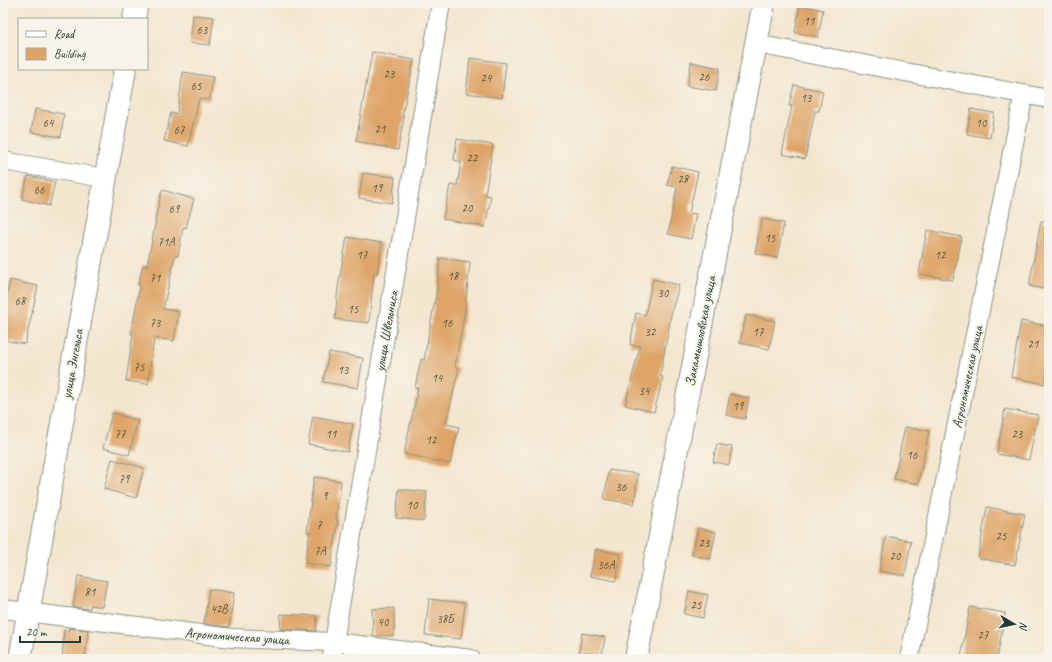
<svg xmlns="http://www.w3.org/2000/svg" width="1052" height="662" viewBox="0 0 1052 662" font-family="Caveat,sans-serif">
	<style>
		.building { fill: #dea467 }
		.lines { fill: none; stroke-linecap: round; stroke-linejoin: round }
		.street-casing { stroke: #899282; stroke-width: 20 }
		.secondary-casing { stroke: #899282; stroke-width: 24 }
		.primary-casing { stroke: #899282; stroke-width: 24 }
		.street { stroke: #fff; stroke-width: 18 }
		.secondary { stroke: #fff; stroke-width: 22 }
		.primary { stroke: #fff; stroke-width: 22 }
		.labels { text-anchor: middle; stroke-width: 4; stroke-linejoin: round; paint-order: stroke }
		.number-label { font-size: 12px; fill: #4f5741 }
		.street-label { font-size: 14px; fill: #1f3d34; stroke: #f7f3e8 }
	</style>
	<rect width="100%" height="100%" fill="#f7f3e8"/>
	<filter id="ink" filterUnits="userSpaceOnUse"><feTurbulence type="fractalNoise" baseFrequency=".025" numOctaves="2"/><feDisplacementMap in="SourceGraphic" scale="8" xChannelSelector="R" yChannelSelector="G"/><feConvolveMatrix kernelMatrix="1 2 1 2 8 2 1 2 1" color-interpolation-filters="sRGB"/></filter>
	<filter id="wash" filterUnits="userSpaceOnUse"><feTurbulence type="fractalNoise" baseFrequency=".012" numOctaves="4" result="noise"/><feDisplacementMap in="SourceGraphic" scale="16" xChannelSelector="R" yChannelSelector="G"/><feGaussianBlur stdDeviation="0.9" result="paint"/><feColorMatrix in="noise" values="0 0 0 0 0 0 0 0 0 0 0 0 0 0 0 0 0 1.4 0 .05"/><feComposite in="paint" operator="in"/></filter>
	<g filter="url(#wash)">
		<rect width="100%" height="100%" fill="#f3e6cf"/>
		<g id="blocks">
			<g class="building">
				<path d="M 800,5 L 823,10 L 818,37 L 795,32 Z"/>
				<path d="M 193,15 L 214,17 L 210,45 L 190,43 Z"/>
				<path d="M 372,52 L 414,60 L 402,116 L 404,116 L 398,150 L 356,141 Z"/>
				<path d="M 470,58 L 506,63 L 502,98 L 466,93 Z"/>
				<path d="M 691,62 L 720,68 L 716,91 L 687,86 Z"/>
				<path d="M 183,72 L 213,77 L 210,100 L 199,99 L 188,146 L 164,141 L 171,113 L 177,114 Z"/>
				<path d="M 794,85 L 823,91 L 819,111 L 815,111 L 805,159 L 782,154 L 792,106 L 789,106 Z"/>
				<path d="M 35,109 L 64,114 L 61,137 L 31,132 Z"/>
				<path d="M 971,109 L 994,113 L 990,138 L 967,134 Z"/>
				<path d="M 457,139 L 493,145 L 485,195 L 491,196 L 485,227 L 443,219 L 450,185 L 457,186 L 461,162 L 454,160 Z"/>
				<path d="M 672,166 L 698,172 L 689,213 L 696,214 L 691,239 L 668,234 L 677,187 L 667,185 Z"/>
				<path d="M 363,173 L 395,177 L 392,203 L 359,198 Z"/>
				<path d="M 28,176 L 55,182 L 49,206 L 22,199 Z"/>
				<path d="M 162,190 L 194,199 L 186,228 L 183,227 L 178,256 L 175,256 L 163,309 L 179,311 L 174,341 L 154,338 L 148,384 L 126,381 L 133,334 L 131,334 L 140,285 L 138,285 L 143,265 L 147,266 L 156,220 L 155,219 Z"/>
				<path d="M 762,219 L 784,223 L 777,258 L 755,253 Z"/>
				<path d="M 1041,221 L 1049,222 L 1049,290 L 1029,286 Z"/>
				<path d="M 927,230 L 962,237 L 953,280 L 919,274 Z"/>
				<path d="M 347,237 L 382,243 L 377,274 L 374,274 L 369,323 L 335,319 L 338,287 Z"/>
				<path d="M 440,258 L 470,262 L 465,310 L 455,367 L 459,368 L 446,424 L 459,427 L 450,464 L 404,454 L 418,388 L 415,388 L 421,359 L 424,360 L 437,289 Z"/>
				<path d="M 653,279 L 679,285 L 672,310 L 660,376 L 663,377 L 654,412 L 625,405 L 640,346 L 630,345 L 636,313 L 645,315 Z"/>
				<path d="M 10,280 L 38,286 L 25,344 L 3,340 L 3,316 Z"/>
				<path d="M 746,315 L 775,321 L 769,349 L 740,343 Z"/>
				<path d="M 1021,321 L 1049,326 L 1049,363 L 1045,384 L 1011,377 Z"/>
				<path d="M 329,352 L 363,358 L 358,388 L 323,382 Z"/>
				<path d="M 730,394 L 749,398 L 745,419 L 726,415 Z"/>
				<path d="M 1005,409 L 1038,415 L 1029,460 L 997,454 Z"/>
				<path d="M 112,413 L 138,420 L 129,455 L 103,448 Z"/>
				<path d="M 313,416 L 353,424 L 348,452 L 308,444 Z"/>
				<path d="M 905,427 L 929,431 L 918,484 L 894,479 Z"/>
				<path d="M 717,444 L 732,447 L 729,465 L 713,462 Z"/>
				<path d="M 112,459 L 144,468 L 136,498 L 104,489 Z"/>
				<path d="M 609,470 L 638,474 L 634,504 L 604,499 Z"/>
				<path d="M 314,477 L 341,481 L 336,520 L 338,520 L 331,567 L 305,563 L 310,532 L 307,532 Z"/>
				<path d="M 399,489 L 427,492 L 424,521 L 396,518 Z"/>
				<path d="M 987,507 L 1025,514 L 1015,565 L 978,558 Z"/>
				<path d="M 698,528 L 716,532 L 710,559 L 692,555 Z"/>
				<path d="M 886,536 L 911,541 L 905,576 L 879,571 Z"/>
				<path d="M 596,549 L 621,554 L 616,581 L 590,576 Z"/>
				<path d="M 78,576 L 107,581 L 102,607 L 90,605 L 90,609 L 73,607 Z"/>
				<path d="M 209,589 L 234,593 L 229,627 L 204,624 Z"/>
				<path d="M 689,591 L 708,595 L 703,618 L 684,614 Z"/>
				<path d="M 429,599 L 465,603 L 461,639 L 425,635 Z"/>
				<path d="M 970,607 L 1005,613 L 997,659 L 972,659 L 961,657 Z"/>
				<path d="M 394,608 L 394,636 L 373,636 L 372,609 Z"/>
				<path d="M 281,614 L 317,616 L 316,631 L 280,629 Z"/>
				<path d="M 69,628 L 88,630 L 85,659 L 62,659 L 64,630 L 68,631 Z"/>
				<path d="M 582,633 L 605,637 L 602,655 L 579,652 Z"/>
			</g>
		</g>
	</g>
	<g filter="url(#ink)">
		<use href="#blocks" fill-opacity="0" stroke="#899282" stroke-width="1"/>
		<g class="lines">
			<g class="street-casing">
				<g id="street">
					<path d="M 756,44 L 1049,99"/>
					<path d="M 3,161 L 104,178"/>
					<path d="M 3,609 L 232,638 L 334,642 L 471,659"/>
					<path d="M 332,659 L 334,642 L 441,3"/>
					<path d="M 909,659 L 1024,94"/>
				</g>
			</g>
			<g class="secondary-casing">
				<path id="secondary" d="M 636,659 L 764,3"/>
			</g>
			<g class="primary-casing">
				<g id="primary">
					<path d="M 134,19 L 137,3"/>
					<path d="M 20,659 L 125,69"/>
				</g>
			</g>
			<use href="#street" class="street"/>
			<use href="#secondary" class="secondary"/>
			<use href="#primary" class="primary"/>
		</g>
	</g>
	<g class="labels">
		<g class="number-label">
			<text x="809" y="25">11</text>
			<text x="202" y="34">63</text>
			<text x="389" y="78">23</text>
			<text x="704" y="81">26</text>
			<text x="486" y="82">24</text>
			<text x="196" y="90">65</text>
			<text x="806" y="102">13</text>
			<text x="48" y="127">64</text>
			<text x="981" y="127">10</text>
			<text x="380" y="133">21</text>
			<text x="179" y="134">67</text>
			<text x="472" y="162">22</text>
			<text x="683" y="183">28</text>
			<text x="377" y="192">19</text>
			<text x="39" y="194">66</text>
			<text x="467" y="212">20</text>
			<text x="174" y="213">69</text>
			<text x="770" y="242">15</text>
			<text x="166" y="246">71А</text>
			<text x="362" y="259">17</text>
			<text x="940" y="259">12</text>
			<text x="453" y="280">18</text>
			<text x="155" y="282">71</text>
			<text x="663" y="297">30</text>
			<text x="20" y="305">68</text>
			<text x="353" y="313">15</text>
			<text x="155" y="327">73</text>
			<text x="447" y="327">16</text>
			<text x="650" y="336">32</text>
			<text x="758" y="336">17</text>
			<text x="1033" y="348">21</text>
			<text x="139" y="371">75</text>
			<text x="343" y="374">13</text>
			<text x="437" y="382">14</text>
			<text x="644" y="395">34</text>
			<text x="738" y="410">19</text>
			<text x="120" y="438">77</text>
			<text x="331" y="438">11</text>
			<text x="1017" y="438">23</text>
			<text x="431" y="444">12</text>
			<text x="912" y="459">16</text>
			<text x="124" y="483">79</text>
			<text x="621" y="491">36</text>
			<text x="325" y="500">9</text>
			<text x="412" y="509">10</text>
			<text x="319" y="529">7</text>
			<text x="1001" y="540">25</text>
			<text x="704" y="547">23</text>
			<text x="320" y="555">7А</text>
			<text x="895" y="560">20</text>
			<text x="606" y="569">36А</text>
			<text x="90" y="596">81</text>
			<text x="696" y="609">25</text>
			<text x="219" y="613">42В</text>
			<text x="445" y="623">38Б</text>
			<text x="383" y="626">40</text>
			<text x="983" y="639">27</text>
		</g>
		<g class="street-label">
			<text transform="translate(386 331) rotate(-80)" y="5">улица Швельниса</text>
			<text transform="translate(700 331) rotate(-79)" y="5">Закамышловская улица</text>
			<text transform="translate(72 364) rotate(-80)" y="5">улица Энгельса</text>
			<text transform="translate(967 377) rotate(-78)" y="5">Агрономическая улица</text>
			<text transform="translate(237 636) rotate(4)" y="5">Агрономическая улица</text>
		</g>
	</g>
	<rect width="1052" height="662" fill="none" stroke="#f7f3e8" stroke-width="16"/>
	<rect x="18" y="18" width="130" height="52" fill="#f7f3e8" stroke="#a1aaa0"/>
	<rect x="26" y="31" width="20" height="6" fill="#ffffff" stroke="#a1aaa0"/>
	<text x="54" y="38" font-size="12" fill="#1f3d34">Road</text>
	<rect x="26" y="48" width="20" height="12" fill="#dea467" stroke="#a1aaa0"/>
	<text x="54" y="58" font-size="12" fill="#1f3d34">Building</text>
	<g transform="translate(1014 624) rotate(99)" stroke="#f7f3e8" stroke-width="3" paint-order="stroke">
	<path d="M0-3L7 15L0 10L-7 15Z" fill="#1f3d34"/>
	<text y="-6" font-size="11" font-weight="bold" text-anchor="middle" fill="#1f3d34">N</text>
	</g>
	<path d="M20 636v6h60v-6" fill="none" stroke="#1f3d34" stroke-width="2"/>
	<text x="26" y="636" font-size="12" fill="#1f3d34" stroke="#f7f3e8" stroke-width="3" paint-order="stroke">20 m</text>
</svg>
